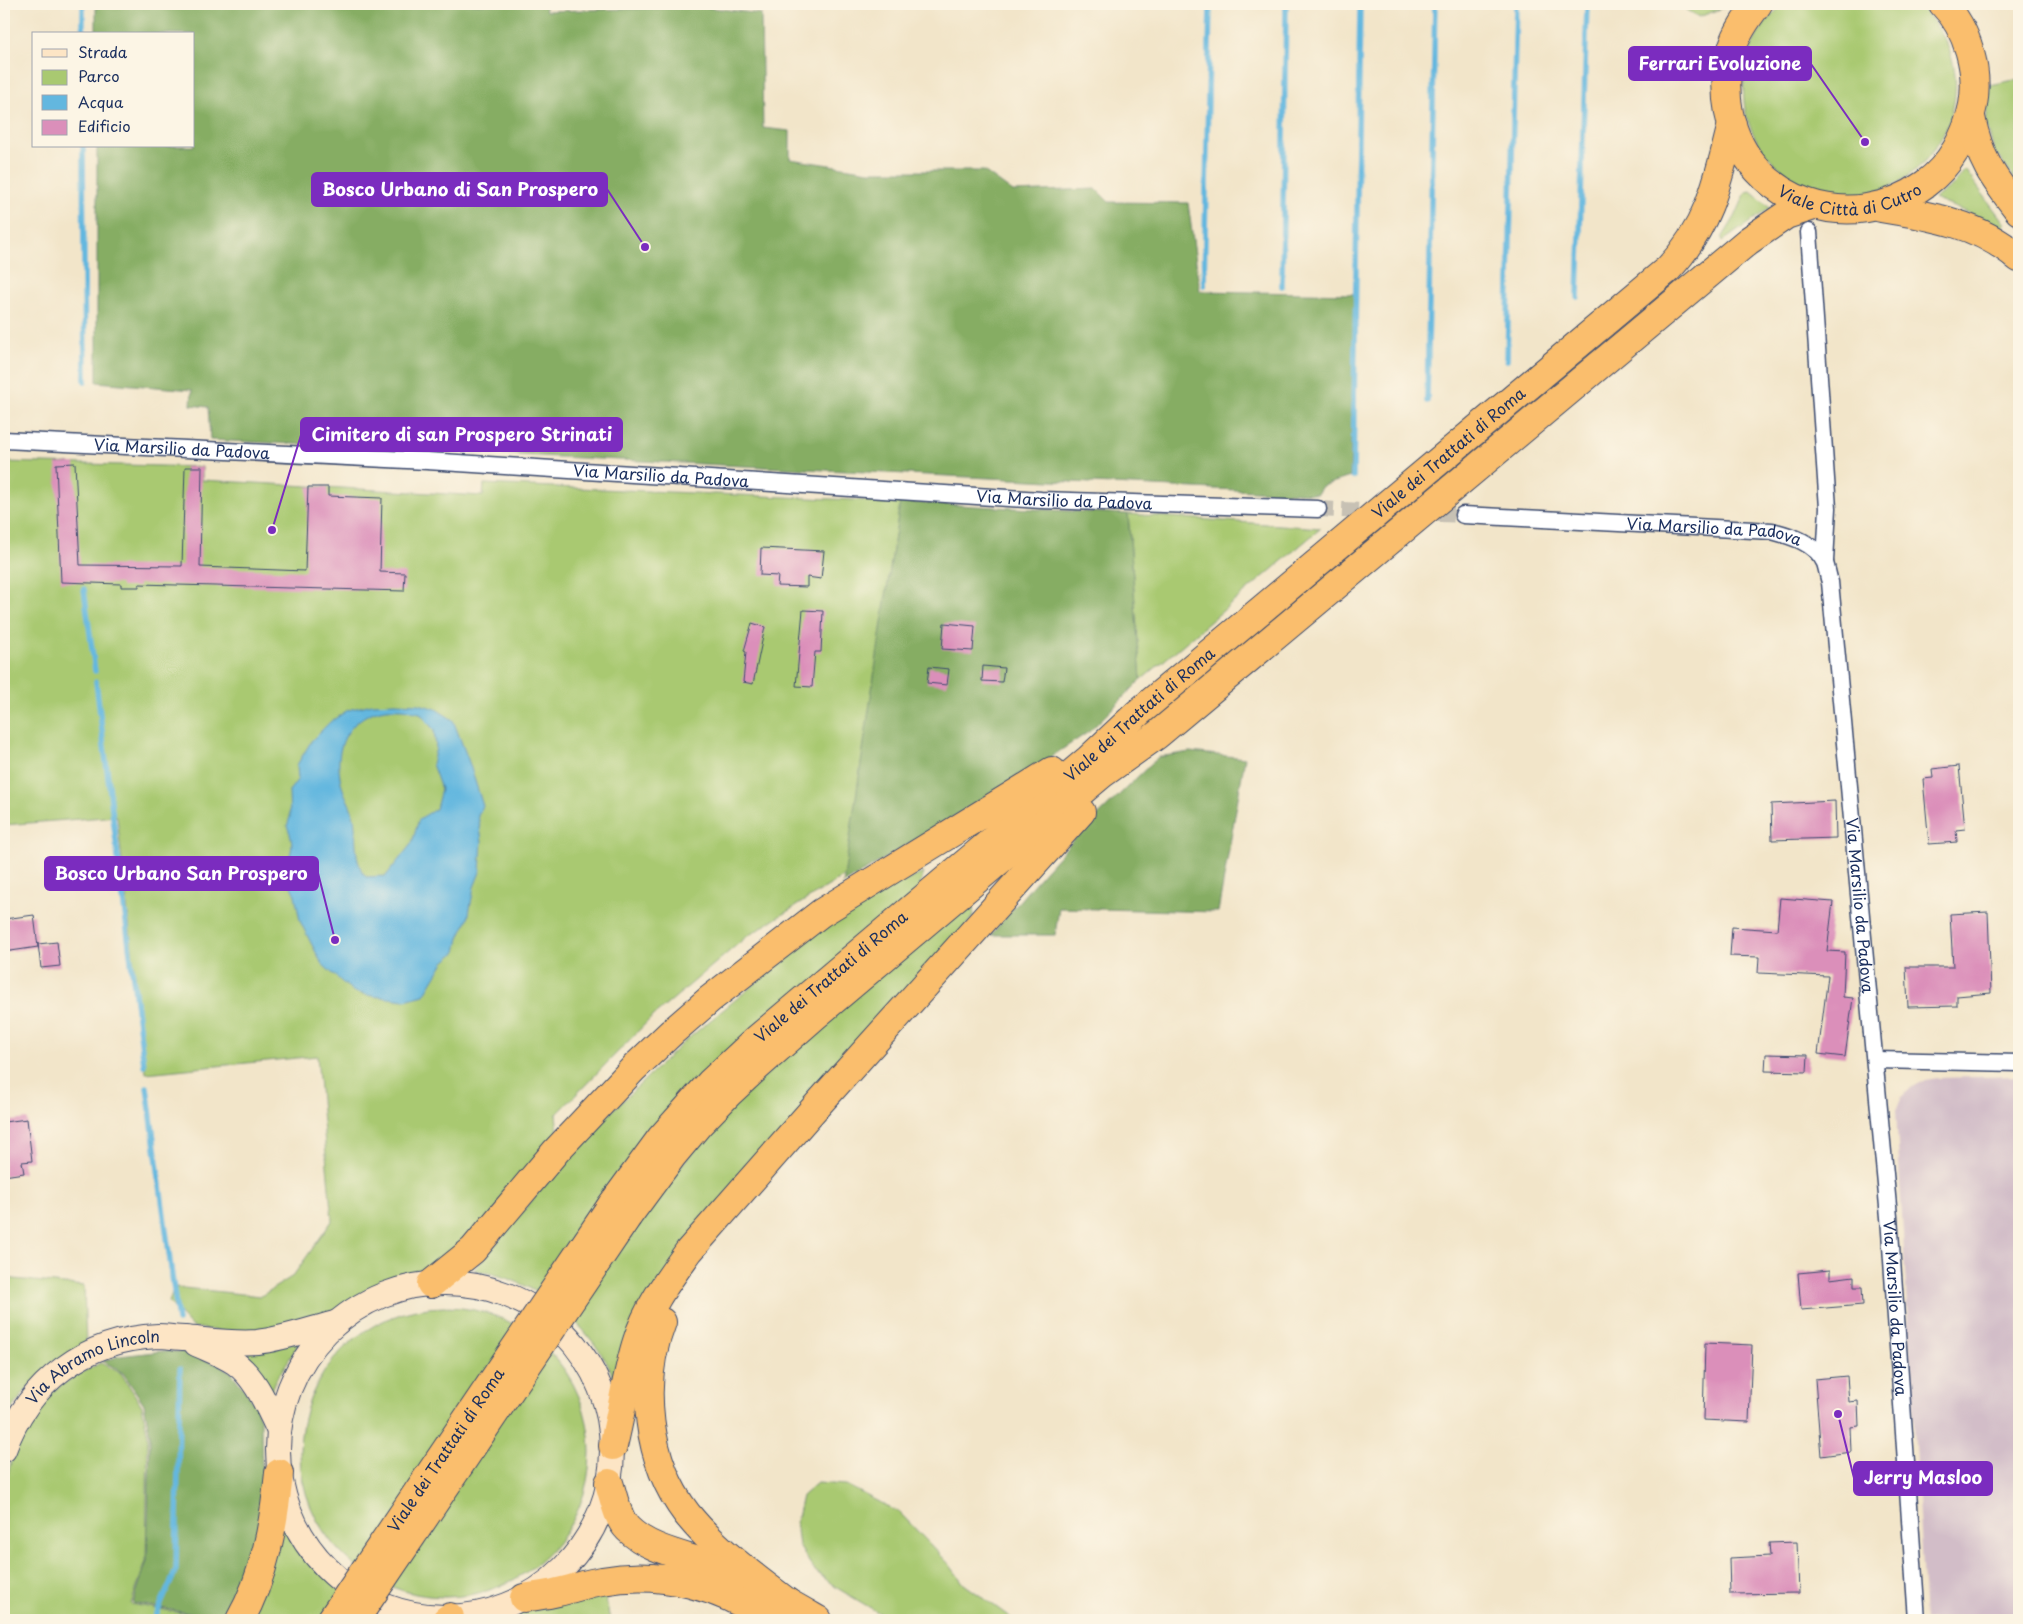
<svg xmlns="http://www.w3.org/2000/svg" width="2023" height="1624" viewBox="0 0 2023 1624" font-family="'Playpen Sans',sans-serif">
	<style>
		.industrial { fill: #d2bdc8 }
		.green { fill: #a9c971; stroke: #627c68 }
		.forest { fill: #86ad63; stroke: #506e60 }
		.water { fill: #63b7df; stroke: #3f739e; fill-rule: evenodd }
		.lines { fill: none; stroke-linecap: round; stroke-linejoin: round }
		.stream { stroke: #63b7df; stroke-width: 5.5 }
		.building { fill: #db8fba }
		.street-tunnel { stroke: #c7c1b4; stroke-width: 16; stroke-dasharray: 16 8; stroke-linecap: butt }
		.street-casing { stroke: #3b4a6e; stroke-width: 19 }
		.secondary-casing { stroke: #3b4a6e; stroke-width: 26 }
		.highway-casing { stroke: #3b4a6e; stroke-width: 30 }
		.street { stroke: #fff; stroke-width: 16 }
		.secondary { stroke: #fde5c5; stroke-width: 24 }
		.highway { stroke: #fabe6d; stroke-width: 28 }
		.highway-bridge-casing { stroke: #3b4a6e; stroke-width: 30; stroke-linecap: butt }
		.highway-bridge { stroke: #fabe6d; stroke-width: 28 }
		.labels { text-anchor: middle; stroke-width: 4; stroke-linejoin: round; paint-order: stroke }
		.street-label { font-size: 16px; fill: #1b2f5e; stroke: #fcf5e5 }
		.leader { fill: none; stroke: #7b2cbf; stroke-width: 2 }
		.callout-dot { fill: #7b2cbf; stroke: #fcf5e5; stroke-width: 2 }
		.callout { fill: #7b2cbf; stroke: #7b2cbf; stroke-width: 2 }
		.callout-label { font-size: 18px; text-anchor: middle; font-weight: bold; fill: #fff }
	</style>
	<rect width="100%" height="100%" fill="#fcf5e5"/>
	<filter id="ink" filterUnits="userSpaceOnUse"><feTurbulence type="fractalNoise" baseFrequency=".02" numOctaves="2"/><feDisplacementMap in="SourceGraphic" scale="10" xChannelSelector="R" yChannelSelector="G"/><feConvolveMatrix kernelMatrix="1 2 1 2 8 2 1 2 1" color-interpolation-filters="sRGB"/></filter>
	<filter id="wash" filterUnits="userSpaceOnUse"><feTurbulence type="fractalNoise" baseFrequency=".0096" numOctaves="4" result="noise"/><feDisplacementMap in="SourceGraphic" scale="20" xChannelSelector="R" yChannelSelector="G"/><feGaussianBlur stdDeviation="1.12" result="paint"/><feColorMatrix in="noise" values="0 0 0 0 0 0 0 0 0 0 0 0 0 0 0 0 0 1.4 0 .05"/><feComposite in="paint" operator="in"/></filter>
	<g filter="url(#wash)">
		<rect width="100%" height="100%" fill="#f2e5c9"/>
		<path class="industrial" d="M 2019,1076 L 2019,1620 L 1925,1620 L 1896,1110 L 1902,1097 L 1912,1087 L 1925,1080 L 1938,1078 Z"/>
		<g class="green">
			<path d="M 1682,4 L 1733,4 L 1699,17 L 1686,10 Z"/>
			<path d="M 1784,4 L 1917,4 C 2023,99 1888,260 1781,169 C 1761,152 1746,127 1744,101 C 1741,63 1754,28 1784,4 Z"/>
			<path d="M 2019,79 L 2019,185 L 1994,151 L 1986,122 L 1990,85 Z"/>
			<path d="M 1965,170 L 2005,224 L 2003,227 L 1934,199 L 1954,184 Z"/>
			<path d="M 1751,191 L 1770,208 L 1723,241 L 1722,238 L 1735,217 L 1746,192 Z"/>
			<path d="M 4,462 L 202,467 L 202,480 L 483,496 L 484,484 L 900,502 L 846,875 L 746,937 L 650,1019 L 556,1115 L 558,1132 L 485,1222 L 436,1264 L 420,1271 L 378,1283 L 344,1303 L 331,1314 L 253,1336 L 192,1327 L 169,1302 L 174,1287 L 261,1296 L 293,1276 L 332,1221 L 317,1056 L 146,1073 L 117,816 L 4,825 Z"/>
			<path d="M 1128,514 L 1321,528 L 1141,680 Z"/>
			<path d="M 924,873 L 919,888 L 607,1231 L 630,1237 L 651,1205 L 678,1169 L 733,1104 L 887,968 L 964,909 L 973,908 L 974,916 L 763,1155 L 616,1383 C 611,1372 607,1361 600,1352 C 571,1308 526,1278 474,1270 L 564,1162 L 607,1116 L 684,1042 L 824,927 L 865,900 L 895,885 Z"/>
			<path d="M 4,1278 L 84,1286 L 86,1345 L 30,1385 L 12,1408 L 4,1421 Z"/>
			<circle cx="445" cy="1452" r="145"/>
			<path d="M 301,1341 L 277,1378 L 270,1395 L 240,1358 L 242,1352 Z"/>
			<path d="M 101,1363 L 121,1373 L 142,1406 L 148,1436 L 146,1561 L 131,1604 L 220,1620 L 4,1620 L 4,1500 C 7,1462 24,1415 55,1390 C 69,1379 85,1370 101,1363 Z"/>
			<path d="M 817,1483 L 846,1485 L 900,1513 L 949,1564 L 964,1584 L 1014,1620 L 891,1620 L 837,1588 L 814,1570 L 799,1546 L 796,1522 L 802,1496 Z"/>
			<path d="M 283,1512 C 312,1571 349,1605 415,1620 L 249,1620 Z"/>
			<path d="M 603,1585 L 610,1620 L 473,1620 L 508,1611 L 526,1603 Z"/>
		</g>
		<g class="forest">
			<path d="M 96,4 L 545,4 L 546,11 L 704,7 L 761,14 L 763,128 L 790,131 L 790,159 L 869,171 L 984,171 L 1013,192 L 1096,189 L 1109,202 L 1188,203 L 1200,291 L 1355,294 L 1350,477 L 1322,486 L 1317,494 L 210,440 L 208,407 L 191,405 L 192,390 L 97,382 L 97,146 L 194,146 L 194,34 L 96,34 Z"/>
			<path d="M 900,502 L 1128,514 L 1141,680 L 1090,731 L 1043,762 L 843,884 Z"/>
			<path d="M 1190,752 L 1245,758 L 1218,912 L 1059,908 L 1055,935 L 991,935 L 1032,886 L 1076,837 L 1158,757 Z"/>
			<path d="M 163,1351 L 183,1352 L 217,1364 L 231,1372 L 255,1404 L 261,1421 L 263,1513 L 257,1551 L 227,1620 L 133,1603 L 147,1561 L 150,1436 L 144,1404 L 123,1373 L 103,1361 L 120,1356 Z"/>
		</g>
		<path class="water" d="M 395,703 L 419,704 L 436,709 L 453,720 L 469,762 L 483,806 L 478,815 L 482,841 L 480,872 L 474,887 L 468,919 L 459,938 L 456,952 L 444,962 L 424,995 L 405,1000 L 372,996 L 354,992 L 342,982 L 322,964 L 309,939 L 300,921 L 295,895 L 284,871 C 291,852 296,846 287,826 L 290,817 L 289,791 L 298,779 L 297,765 L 312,740 L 330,722 L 348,710 L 372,704 ZM 403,709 L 420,713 L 434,730 L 436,748 L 432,764 L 441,789 L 436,809 L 419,819 L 412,843 L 386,876 L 366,877 C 353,862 357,837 354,818 C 352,806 343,794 341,782 C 333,749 347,719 380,710 C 387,708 396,709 403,709 Z"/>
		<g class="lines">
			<g class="stream">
				<path d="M 83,4 L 83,34"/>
				<path d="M 83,146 L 85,381"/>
				<path d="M 1204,285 L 1210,4"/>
				<path d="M 1282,286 L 1286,4"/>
				<path d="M 1578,297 L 1587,4"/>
				<path d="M 1507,360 L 1516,4"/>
				<path d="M 1427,401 L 1435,4"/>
				<path d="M 1353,477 L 1360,4"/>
				<path d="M 84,589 L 95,671"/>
				<path d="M 96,682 L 144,1065"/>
				<path d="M 147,1087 L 178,1321"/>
				<path d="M 154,1620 L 176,1570 L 180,1369"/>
			</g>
		</g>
		<g id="blocks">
			<g class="building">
				<path d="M 75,463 L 80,565 L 182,566 L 185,467 L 202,467 L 200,567 L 305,571 L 308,487 L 328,487 L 328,496 L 382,498 L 380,572 L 405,573 L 404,591 L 139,584 L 139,587 L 121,587 L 121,584 L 61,582 L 56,464 Z"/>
				<path d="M 761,548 L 824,551 L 821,579 L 807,577 L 807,587 L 777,586 L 778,576 L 760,575 Z"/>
				<path d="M 803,610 L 823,611 L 821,652 L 815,652 L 812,687 L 796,686 Z"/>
				<path d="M 752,623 L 765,627 L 753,684 L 743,682 L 746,652 L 744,651 Z"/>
				<path d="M 944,623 L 975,626 L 973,651 L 942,649 Z"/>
				<path d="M 983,666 L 1004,668 L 1002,682 L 982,681 Z"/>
				<path d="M 929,667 L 949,669 L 947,685 L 927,683 Z"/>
				<path d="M 1959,766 L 1965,829 L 1956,830 L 1957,842 L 1929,844 L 1923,779 L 1933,778 L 1932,769 Z"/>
				<path d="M 1835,801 L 1836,838 L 1772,840 L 1771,804 Z"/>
				<path d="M 1780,898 L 1833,902 L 1827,951 L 1845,952 L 1843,997 L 1853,998 L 1845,1057 L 1818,1054 L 1828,976 L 1758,973 L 1759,957 L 1730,956 L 1732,927 L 1777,930 Z"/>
				<path d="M 1988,912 L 1991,993 L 1957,996 L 1957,1006 L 1908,1007 L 1906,967 L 1953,967 L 1950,914 Z"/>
				<path d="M 34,915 L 38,947 L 4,952 L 4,919 Z"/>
				<path d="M 57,942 L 60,966 L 41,968 L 38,944 Z"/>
				<path d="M 1766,1054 L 1808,1055 L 1807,1072 L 1765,1071 Z"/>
				<path d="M 27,1119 L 32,1161 L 22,1162 L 24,1173 L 4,1176 L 4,1122 Z"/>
				<path d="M 1830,1270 L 1830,1279 L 1854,1276 L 1854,1287 L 1862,1287 L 1863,1305 L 1801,1310 L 1798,1273 Z"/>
				<path d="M 1705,1343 L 1752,1345 L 1749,1422 L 1703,1420 Z"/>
				<path d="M 1847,1376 L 1849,1402 L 1858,1401 L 1859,1426 L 1850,1427 L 1851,1452 L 1821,1456 L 1815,1379 Z"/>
				<path d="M 1797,1542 L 1799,1593 L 1730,1594 L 1729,1558 L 1770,1556 L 1769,1543 Z"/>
			</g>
		</g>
	</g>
	<g filter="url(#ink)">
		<use href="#blocks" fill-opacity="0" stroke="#3b4a6e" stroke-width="1"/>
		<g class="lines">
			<path class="street-tunnel" d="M 1318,509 L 1463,515"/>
			<g class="street-casing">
				<g id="street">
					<path d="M 1809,232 L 1828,508 L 1825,561"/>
					<path id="s1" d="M 4,440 L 427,461 L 1041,500 L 1318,509"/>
					<path id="s2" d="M 1463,515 L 1772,531 C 1791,536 1816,543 1825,563 C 1827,569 1828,576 1830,582 L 1889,1217 L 1917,1620"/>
					<path d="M 1875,1060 L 2019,1063"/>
				</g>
			</g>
			<g class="secondary-casing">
				<g id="secondary">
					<circle cx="445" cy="1450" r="167"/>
					<path d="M 196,1344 C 209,1350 223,1355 235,1363 C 257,1379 267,1407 279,1431"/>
					<path id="s3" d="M 4,1450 C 28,1382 86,1339 158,1336 C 167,1336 176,1338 185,1338 C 208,1340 234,1344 257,1342 C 284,1339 311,1329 338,1322"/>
				</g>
			</g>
			<g class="highway-casing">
				<g id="highway">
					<path id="s4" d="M 1758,4 C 1747,18 1737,32 1732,49 C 1725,70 1725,92 1729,113 C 1748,204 1852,237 1925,184 C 1950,166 1967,136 1973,105 C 1979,71 1968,29 1943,4"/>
					<path d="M 1971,117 C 1979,159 1994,179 2019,211"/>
					<path d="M 1881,208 C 1932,216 1978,223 2019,258"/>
					<path id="s5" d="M 611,1206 L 661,1138 L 710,1083 L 757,1039 L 1089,759 L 1138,713 L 1668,269 C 1709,226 1718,181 1732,124"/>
					<path d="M 628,1216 L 673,1155 L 699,1124 L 728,1094 L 757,1067 L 816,1015 L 1102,774 L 1157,735 L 1748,241 L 1786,215 L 1814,206"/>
					<path d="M 431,1284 L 473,1250 L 556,1151 L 634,1068 L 672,1032 L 710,999 L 821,913 L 1052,771"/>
					<path d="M 662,1322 C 638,1383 647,1462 687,1514 C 715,1549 752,1575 787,1602"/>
					<path d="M 613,1446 C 622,1411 626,1375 637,1341 C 647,1308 669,1279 689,1251 L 820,1102 L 1081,812"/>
					<path d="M 609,1483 C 614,1498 617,1518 628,1529 C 650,1551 688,1556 716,1567 C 751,1581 785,1601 818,1620"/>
					<path d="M 524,1598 C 535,1596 547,1595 558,1592 C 573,1589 587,1583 602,1581 C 662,1570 720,1586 769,1620"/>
					<path d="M 240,1620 C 265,1576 274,1523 279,1473"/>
					<path d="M 446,1620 L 450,1617"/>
				</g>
			</g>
			<use href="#street" class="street"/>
			<use href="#secondary" class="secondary"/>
			<use href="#highway" class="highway"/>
			<g class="highway-bridge-casing">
				<g id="highway-bridge">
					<path id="s6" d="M 331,1620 L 611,1206"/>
					<path d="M 355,1620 L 628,1216"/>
				</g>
			</g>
			<use href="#highway-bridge" class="highway-bridge"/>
		</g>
	</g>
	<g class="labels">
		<g class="street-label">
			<text dy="6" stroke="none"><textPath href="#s4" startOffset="285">Viale Città di Cutro</textPath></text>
			<text dy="6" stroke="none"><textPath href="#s1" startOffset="178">Via Marsilio da Padova</textPath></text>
			<text dy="6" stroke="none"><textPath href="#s5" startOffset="1129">Viale dei Trattati di Roma</textPath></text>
			<text dy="6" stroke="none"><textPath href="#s1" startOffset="658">Via Marsilio da Padova</textPath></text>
			<text dy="6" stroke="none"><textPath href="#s1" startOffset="1062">Via Marsilio da Padova</textPath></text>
			<text dy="6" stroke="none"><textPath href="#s2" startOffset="252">Via Marsilio da Padova</textPath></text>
			<text dy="6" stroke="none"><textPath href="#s5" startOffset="724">Viale dei Trattati di Roma</textPath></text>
			<text dy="6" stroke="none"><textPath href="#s2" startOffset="718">Via Marsilio da Padova</textPath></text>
			<text dy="6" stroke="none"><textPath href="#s5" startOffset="319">Viale dei Trattati di Roma</textPath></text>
			<text dy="6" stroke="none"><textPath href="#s2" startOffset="1122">Via Marsilio da Padova</textPath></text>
			<text dy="6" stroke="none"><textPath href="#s3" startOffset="130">Via Abramo Lincoln</textPath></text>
			<text dy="6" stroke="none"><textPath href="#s6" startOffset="205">Viale dei Trattati di Roma</textPath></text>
		</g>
	</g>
	<path class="leader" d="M1865 142L1811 64M645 247L607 189M272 530L301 435M335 940L318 873M1838 1414L1854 1478"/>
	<g class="callout-dot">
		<circle cx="1865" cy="142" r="5"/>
		<circle cx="645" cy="247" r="5"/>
		<circle cx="272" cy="530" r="5"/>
		<circle cx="335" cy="940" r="5"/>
		<circle cx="1838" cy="1414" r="5"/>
	</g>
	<g class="callout">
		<rect x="1629" y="47" width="182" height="33" rx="5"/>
		<rect x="312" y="173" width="295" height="33" rx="5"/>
		<rect x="301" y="418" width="321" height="33" rx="5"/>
		<rect x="45" y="857" width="273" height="33" rx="5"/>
		<rect x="1854" y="1462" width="138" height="33" rx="5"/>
	</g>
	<g class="callout-label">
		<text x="1720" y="70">Ferrari Evoluzione</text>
		<text x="460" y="196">Bosco Urbano di San Prospero</text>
		<text x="462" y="441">Cimitero di san Prospero Strinati</text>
		<text x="181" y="880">Bosco Urbano San Prospero</text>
		<text x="1923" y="1484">Jerry Masloo</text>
	</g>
	<rect width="2023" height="1624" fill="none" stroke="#fcf5e5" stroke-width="20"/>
	<rect x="32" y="32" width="162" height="115" fill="#fcf5e5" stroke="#a2a6af"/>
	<rect x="42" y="49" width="25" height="8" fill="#fde5c5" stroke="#a2a6af"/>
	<text x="78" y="58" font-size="15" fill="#1b2f5e">Strada</text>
	<rect x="42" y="70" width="25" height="15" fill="#a9c971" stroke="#a2a6af"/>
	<text x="78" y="82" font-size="15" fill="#1b2f5e">Parco</text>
	<rect x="42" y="95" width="25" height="15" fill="#63b7df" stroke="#a2a6af"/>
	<text x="78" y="108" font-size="15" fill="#1b2f5e">Acqua</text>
	<rect x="42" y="120" width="25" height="15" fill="#db8fba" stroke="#a2a6af"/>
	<text x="78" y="132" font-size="15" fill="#1b2f5e">Edificio</text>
</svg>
